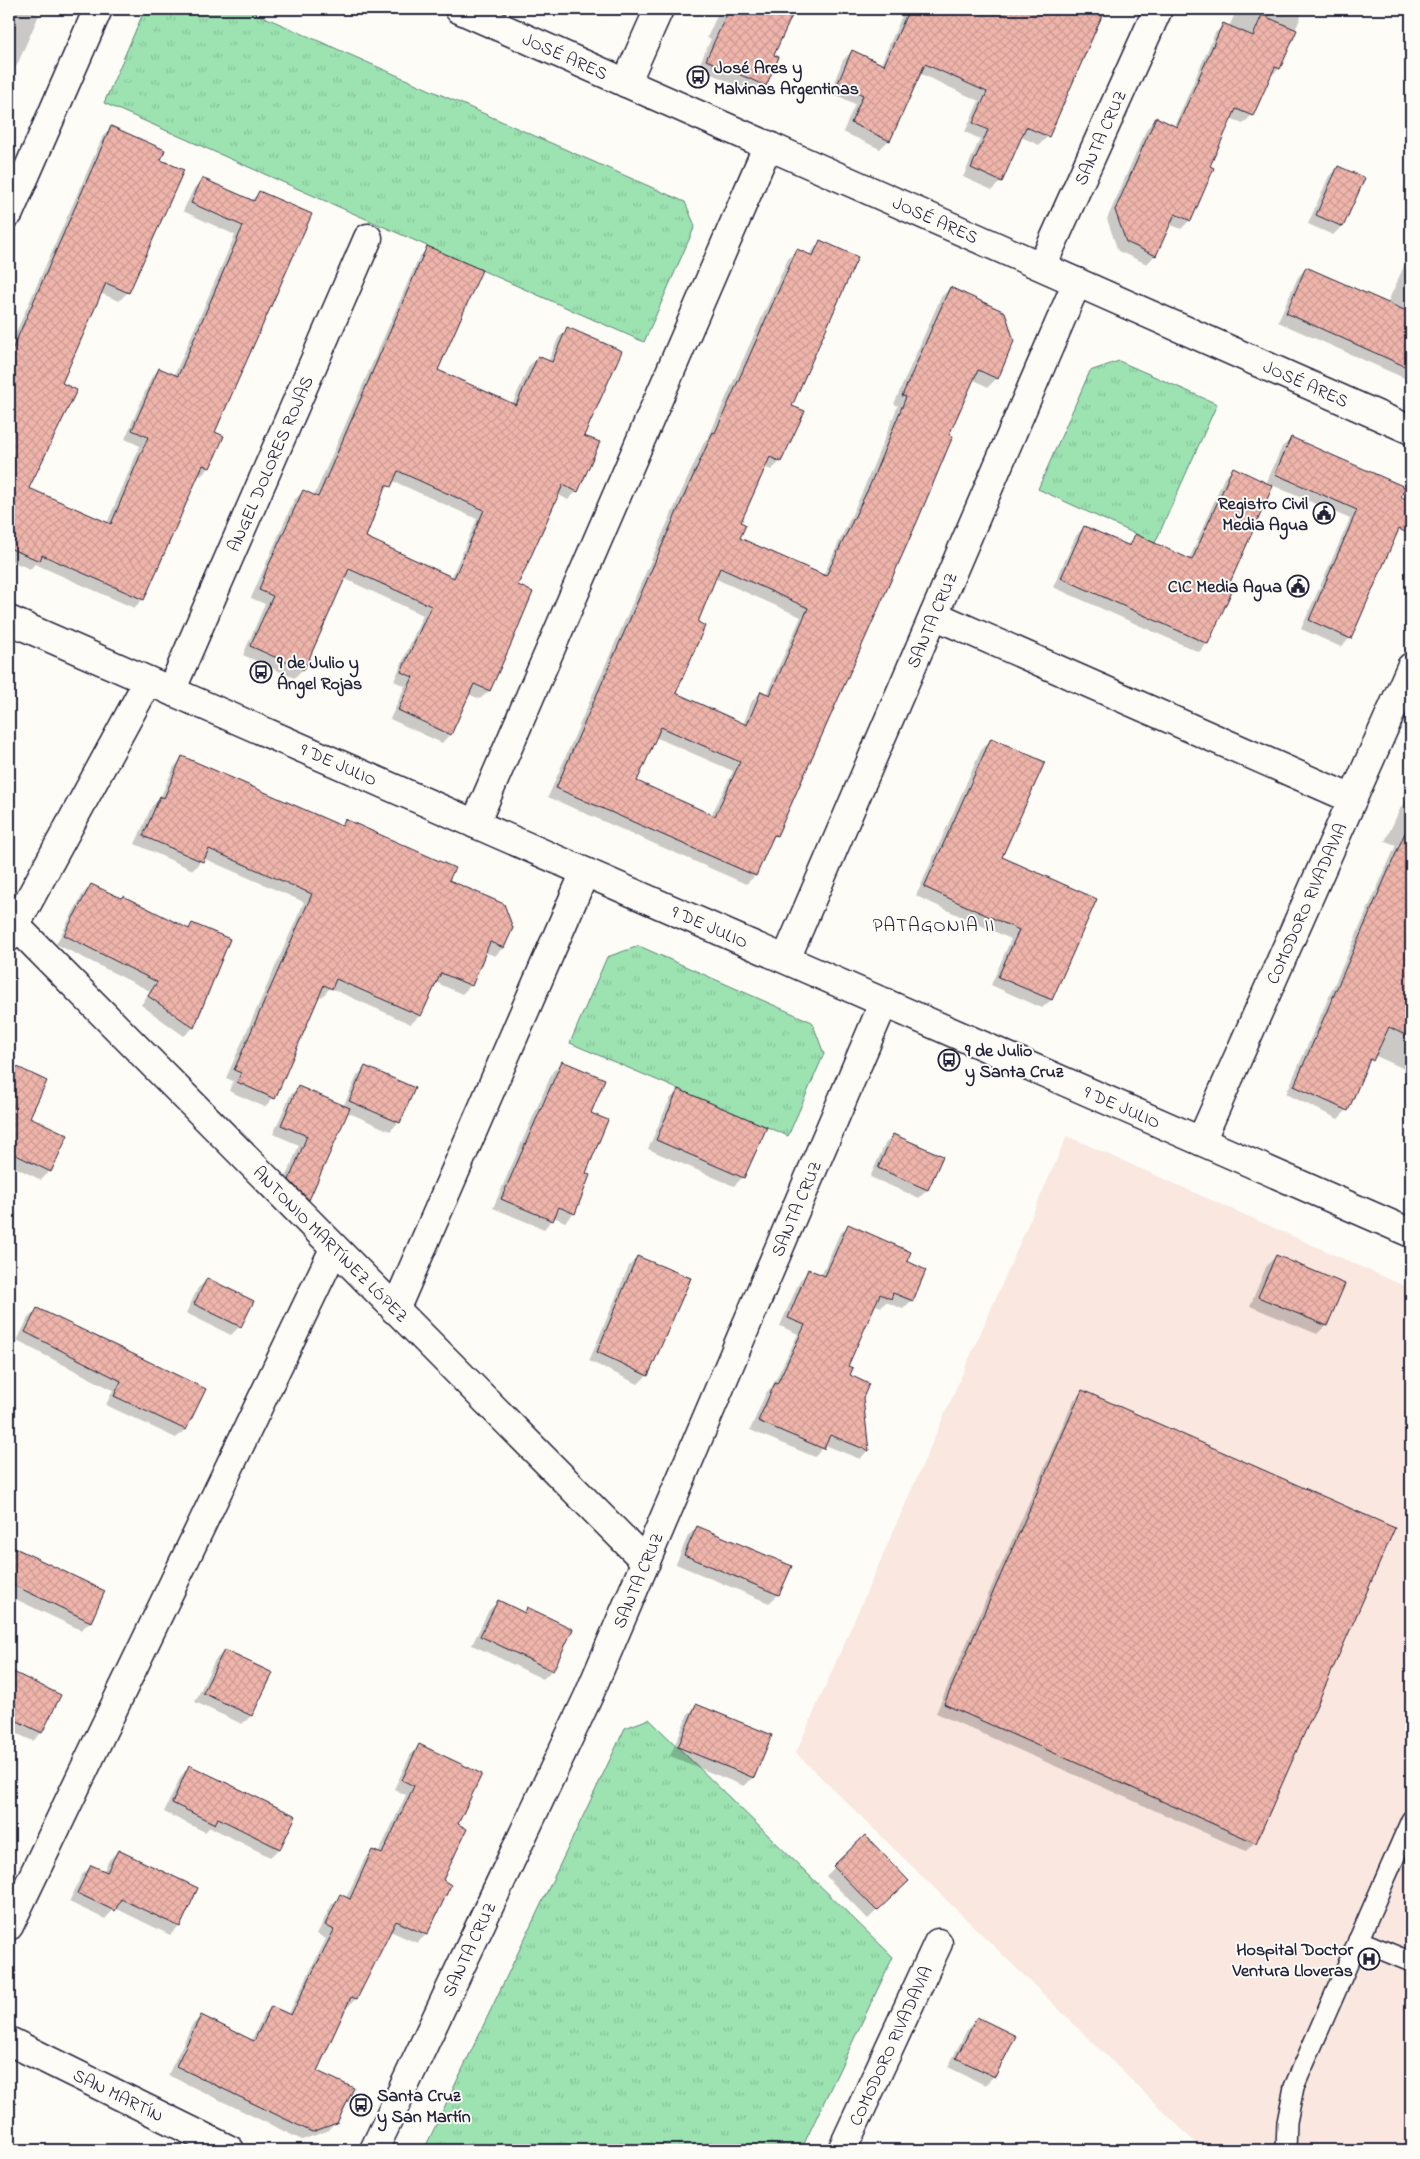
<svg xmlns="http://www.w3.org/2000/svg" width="1420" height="2159" viewBox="0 0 1420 2159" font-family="'Indie Flower',sans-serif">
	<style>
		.built { fill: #f9e7e0 }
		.grass { fill: url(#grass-tufts); stroke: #5f8276 }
		.shadow { fill: #0003; fill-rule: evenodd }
		.building { fill: url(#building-cross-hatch); stroke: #22223b; fill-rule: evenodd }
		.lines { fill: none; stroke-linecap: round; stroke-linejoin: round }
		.service-casing { stroke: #22223b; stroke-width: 22 }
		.minor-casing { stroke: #22223b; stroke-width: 31 }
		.service { stroke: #fdfcf7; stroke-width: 19 }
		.minor { stroke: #fdfcf7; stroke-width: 28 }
		.labels { text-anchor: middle; stroke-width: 4; stroke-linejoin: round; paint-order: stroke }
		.street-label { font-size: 18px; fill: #22223b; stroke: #fdfcf7 }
		.poi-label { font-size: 18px; font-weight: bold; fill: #22223b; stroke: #fdfcf7; text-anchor: start }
		.neighbourhood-label { font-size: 19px; letter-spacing: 1px; fill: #22223b; stroke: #fdfcf7 }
	</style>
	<defs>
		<pattern id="grass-tufts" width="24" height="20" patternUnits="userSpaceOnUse" patternTransform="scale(1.25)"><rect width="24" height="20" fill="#9ce3b1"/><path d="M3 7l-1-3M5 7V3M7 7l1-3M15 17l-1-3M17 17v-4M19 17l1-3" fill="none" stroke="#86c299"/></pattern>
		<pattern id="building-cross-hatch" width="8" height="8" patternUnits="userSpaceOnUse" patternTransform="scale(1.25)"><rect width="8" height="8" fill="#efb5ab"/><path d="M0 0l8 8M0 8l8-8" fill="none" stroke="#cd9b94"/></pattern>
	</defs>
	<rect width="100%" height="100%" fill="#fdfcf7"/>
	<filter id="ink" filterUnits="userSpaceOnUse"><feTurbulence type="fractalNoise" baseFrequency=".02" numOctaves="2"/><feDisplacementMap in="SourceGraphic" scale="10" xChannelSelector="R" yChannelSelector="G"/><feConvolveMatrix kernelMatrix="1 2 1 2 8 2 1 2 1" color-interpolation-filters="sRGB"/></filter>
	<g filter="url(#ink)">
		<path class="built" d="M 1067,1136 L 1411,1289 L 1411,2150 L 1203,2150 L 796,1753 Z"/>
		<g class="grass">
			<path d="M 145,9 L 246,9 L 685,202 L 695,226 L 644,342 L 104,103 Z"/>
			<path d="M 1119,361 L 1217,404 L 1155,543 L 1038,489 L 1090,371 Z"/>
			<path d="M 639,946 L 812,1022 L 824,1054 L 788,1136 L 570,1043 L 607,957 Z"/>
			<path d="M 649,1719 L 893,1957 L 801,2150 L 424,2150 L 625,1728 Z"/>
		</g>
		<g class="shadow">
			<path d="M 9,9 L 32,9 L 31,12 L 39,15 L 17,65 L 9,73 Z"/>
			<path d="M 720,9 L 793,9 L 772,56 L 765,85 L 756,94 L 698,68 L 711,39 L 707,38 Z"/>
			<path d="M 900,9 L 1104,9 L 1048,136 L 1039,145 L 1021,137 L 1001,181 L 992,190 L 963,177 L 980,139 L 965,132 L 979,101 L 919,73 L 889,140 L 880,149 L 843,132 L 855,104 L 830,92 L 843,60 L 852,51 L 881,64 L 904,11 Z"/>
			<path d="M 1237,9 L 1304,9 L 1279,69 L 1269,77 L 1252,115 L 1243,124 L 1230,119 L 1208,166 L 1190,220 L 1181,229 L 1169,224 L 1155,255 L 1147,264 L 1118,251 L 1107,219 L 1147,128 L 1156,119 L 1174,127 L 1215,33 L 1224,25 L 1229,27 Z"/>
			<path d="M 112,128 L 159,161 L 128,292 L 119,301 L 100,293 L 61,384 L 27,488 L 107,523 L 140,446 L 125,439 L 151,378 L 159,369 L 174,376 L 235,235 L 183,211 L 194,188 L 202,180 L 251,201 L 259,193 L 214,432 L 209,468 L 201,476 L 197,475 L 143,599 L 134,608 L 35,564 L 30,569 L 9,560 L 9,348 L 103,136 Z"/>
			<path d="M 1338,167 L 1342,226 L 1333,235 L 1308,224 L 1329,176 Z"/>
			<path d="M 820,242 L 790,407 L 803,412 L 780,462 L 771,470 L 764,467 L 740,523 L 738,539 L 823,576 L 861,495 L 898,406 L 894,404 L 941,297 L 950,288 L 1004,312 L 1013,341 L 997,378 L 988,387 L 972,379 L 947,435 L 916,522 L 755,876 L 746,884 L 548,797 L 666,526 L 704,442 L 708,438 L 788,259 L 797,250 L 809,255 ZM 714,578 L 801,617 L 766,695 L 761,692 L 752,701 L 743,725 L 674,694 L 696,623 ZM 655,737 L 733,771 L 711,816 L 635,782 Z"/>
			<path d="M 428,248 L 436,371 L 512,405 L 529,366 L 538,357 L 548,362 L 559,337 L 568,329 L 583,436 L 577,491 L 568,500 L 557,494 L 516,586 L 511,641 L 489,691 L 480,699 L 468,694 L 450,734 L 442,743 L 390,719 L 405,686 L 394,681 L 423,615 L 343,578 L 303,669 L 294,678 L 243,655 L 265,604 L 251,598 L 294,500 L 303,492 L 314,496 L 419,257 ZM 393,481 L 477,519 L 451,578 L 364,537 L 381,496 Z"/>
			<path d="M 1411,259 L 1411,381 L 1278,322 L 1298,277 L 1306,268 L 1387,304 L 1404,266 Z"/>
			<path d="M 1291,439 L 1403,487 L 1350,638 L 1341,647 L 1301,629 L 1350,519 L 1272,485 L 1226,589 L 1207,644 L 1199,652 L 1053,587 L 1076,536 L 1084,527 L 1126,546 L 1136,535 L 1189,560 L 1224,478 L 1233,469 L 1266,484 L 1282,447 Z"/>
			<path d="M 991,740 L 1001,858 L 1095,899 L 1051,1000 L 1042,1008 L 991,985 L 1011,939 L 916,896 L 982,748 Z"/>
			<path d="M 182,758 L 339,827 L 345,821 L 447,881 L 503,948 L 495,956 L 485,952 L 470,986 L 462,994 L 435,982 L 420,1015 L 411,1024 L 330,988 L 322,997 L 318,995 L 273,1098 L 265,1107 L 229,1091 L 233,1081 L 226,1078 L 304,902 L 203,858 L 193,870 L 135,844 L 152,806 L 160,798 L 174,767 Z"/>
			<path d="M 1409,798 L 1411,799 L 1411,1072 L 1374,1055 L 1366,1066 L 1347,1110 L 1338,1119 L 1286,1094 L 1396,845 L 1385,841 L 1401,807 Z"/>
			<path d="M 92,885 L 187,929 L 192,925 L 228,940 L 193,1028 L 184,1036 L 141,1005 L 150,991 L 56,944 L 83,894 Z"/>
			<path d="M 562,1062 L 590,1114 L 584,1174 L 574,1213 L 565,1222 L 554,1217 L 544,1229 L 493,1208 L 553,1071 Z"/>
			<path d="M 13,1067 L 28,1117 L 50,1171 L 41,1180 L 9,1164 L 9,1071 Z"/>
			<path d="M 365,1067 L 399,1122 L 390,1131 L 347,1112 L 308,1199 L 300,1207 L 281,1189 L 299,1145 L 273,1134 L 290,1096 L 298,1087 L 343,1107 L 357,1076 Z"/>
			<path d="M 679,1090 L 743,1177 L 734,1186 L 648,1149 L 670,1099 Z"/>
			<path d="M 893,1135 L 942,1157 L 927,1190 L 919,1198 L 870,1177 L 885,1144 Z"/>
			<path d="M 848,1226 L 905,1262 L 924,1270 L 912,1300 L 903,1309 L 886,1302 L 881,1307 L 874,1304 L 847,1367 L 848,1376 L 862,1398 L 868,1450 L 860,1459 L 825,1445 L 815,1457 L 750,1430 L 766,1393 L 772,1387 L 798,1334 L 780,1326 L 800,1280 L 809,1271 L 821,1276 L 839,1235 Z"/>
			<path d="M 1276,1256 L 1326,1325 L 1317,1334 L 1250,1306 L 1267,1265 Z"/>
			<path d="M 638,1257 L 647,1375 L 638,1384 L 589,1361 L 629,1266 Z"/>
			<path d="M 207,1280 L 240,1326 L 231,1335 L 186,1313 L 198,1288 Z"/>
			<path d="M 37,1310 L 204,1389 L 185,1430 L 176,1438 L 106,1405 L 113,1390 L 17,1341 L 28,1318 Z"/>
			<path d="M 1083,1391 L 1255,1842 L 1246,1851 L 936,1713 L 1074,1400 Z"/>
			<path d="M 697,1527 L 790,1567 L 778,1595 L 769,1603 L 676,1564 L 688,1536 Z"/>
			<path d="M 13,1549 L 104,1592 L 90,1622 L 81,1630 L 9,1596 L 9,1553 Z"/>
			<path d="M 498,1602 L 523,1613 L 528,1608 L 552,1670 L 543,1679 L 472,1645 L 489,1610 Z"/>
			<path d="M 224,1651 L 271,1674 L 251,1716 L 242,1724 L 195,1702 L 215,1660 Z"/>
			<path d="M 9,1672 L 59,1696 L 41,1733 L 33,1741 L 9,1730 Z"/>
			<path d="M 697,1706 L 770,1736 L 753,1778 L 744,1786 L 670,1756 L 688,1714 Z"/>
			<path d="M 420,1745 L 456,1825 L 441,1881 L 449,1885 L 426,1935 L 417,1943 L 390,1931 L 356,1999 L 347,2007 L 345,2006 L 315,2071 L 336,2122 L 327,2131 L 302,2140 L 168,2075 L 192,2025 L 201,2017 L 251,2041 L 263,2016 L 271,2008 L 288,2015 L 326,1939 L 317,1934 L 332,1904 L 341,1896 L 346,1898 L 364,1860 L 373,1851 L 378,1854 L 406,1795 L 394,1789 L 411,1754 Z"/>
			<path d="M 189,1767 L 294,1816 L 279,1849 L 270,1857 L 210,1827 L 205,1832 L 164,1812 L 181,1776 Z"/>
			<path d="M 865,1837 L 907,1881 L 868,1919 L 826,1876 Z"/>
			<path d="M 118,1851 L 179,1926 L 170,1935 L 115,1908 L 105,1919 L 69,1902 L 82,1875 L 91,1866 L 103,1872 L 109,1860 Z"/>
			<path d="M 977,2019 L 994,2076 L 985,2085 L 948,2067 L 968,2028 Z"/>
		</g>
		<g class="building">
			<path d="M 729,9 L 795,9 L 774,55 L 779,57 L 766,86 L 706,60 Z"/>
			<path d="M 909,9 L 1105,9 L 1049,137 L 1026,127 L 1002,182 L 971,168 L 988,130 L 973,123 L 987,92 L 925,64 L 890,141 L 851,123 L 863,95 L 838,83 L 852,50 L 884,65 Z"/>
			<path d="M 1262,15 L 1297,30 L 1280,69 L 1275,67 L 1253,116 L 1236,109 L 1210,166 L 1214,168 L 1191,221 L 1175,214 L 1156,256 L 1126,242 L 1115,210 L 1156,117 L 1177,127 L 1223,23 L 1253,36 Z"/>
			<path d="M 111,126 L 165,150 L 161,160 L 184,170 L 129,293 L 106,283 L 62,383 L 77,390 L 29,488 L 111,524 L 148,437 L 132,430 L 159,368 L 178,376 L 243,226 L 191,203 L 202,178 L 254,201 L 259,191 L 312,214 L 215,432 L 224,436 L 210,468 L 203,465 L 144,600 L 42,555 L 40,561 L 9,548 L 9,357 Z"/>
			<path d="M 1338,166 L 1365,178 L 1343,227 L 1316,215 Z"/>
			<path d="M 820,240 L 858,257 L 792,406 L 805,411 L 781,462 L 770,457 L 741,522 L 746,525 L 740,538 L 826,576 L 870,485 L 906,397 L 902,396 L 950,287 L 1005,312 L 1014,341 L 998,379 L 978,370 L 949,435 L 953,436 L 917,522 L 777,836 L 774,835 L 756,876 L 556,788 L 675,516 L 713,432 L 715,433 L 797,249 L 813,256 ZM 720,568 L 808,608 L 770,695 L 761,691 L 747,725 L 676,693 L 705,626 L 698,622 ZM 661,727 L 740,762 L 715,816 L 637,781 Z"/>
			<path d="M 427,246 L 482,270 L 438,370 L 516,405 L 538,356 L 552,362 L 567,327 L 622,351 L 584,436 L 600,442 L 578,492 L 563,485 L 518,585 L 533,592 L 512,642 L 490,691 L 474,684 L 451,735 L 398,710 L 413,677 L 401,672 L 431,606 L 349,569 L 304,670 L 250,646 L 273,596 L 259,590 L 266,571 L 303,490 L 318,497 ZM 398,471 L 484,510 L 454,578 L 366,537 L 386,485 L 391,487 Z"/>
			<path d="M 1306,267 L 1411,313 L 1411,369 L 1286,313 Z"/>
			<path d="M 1291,437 L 1405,487 L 1401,497 L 1411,501 L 1411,535 L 1399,529 L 1351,639 L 1309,620 L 1357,510 L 1275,474 Z"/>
			<path d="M 1233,467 L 1273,486 L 1227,589 L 1232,591 L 1208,644 L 1061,578 L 1084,526 L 1130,546 L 1135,534 L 1192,560 Z"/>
			<path d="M 991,738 L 1045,762 L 1002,857 L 1097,899 L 1052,1000 L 998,977 L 1019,930 L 924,887 Z"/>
			<path d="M 182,756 L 342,826 L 345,819 L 455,868 L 449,880 L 504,904 L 513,928 L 504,948 L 490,942 L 472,986 L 441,973 L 421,1016 L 336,979 L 332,989 L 324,985 L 275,1099 L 237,1082 L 241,1073 L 234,1070 L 312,894 L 209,849 L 203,862 L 143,836 L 160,796 L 164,798 Z"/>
			<path d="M 1411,819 L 1411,1038 L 1389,1027 L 1373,1061 L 1370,1059 L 1348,1111 L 1294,1086 Z"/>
			<path d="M 91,884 L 121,898 L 123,896 L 189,929 L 192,923 L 230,939 L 194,1028 L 148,996 L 157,982 L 64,935 Z"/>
			<path d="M 562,1061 L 605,1079 L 591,1113 L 608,1120 L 586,1173 L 590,1175 L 575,1214 L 559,1207 L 553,1221 L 501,1199 Z"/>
			<path d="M 9,1063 L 47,1081 L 30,1117 L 68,1135 L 51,1172 L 12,1153 L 9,1161 Z"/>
			<path d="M 365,1066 L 415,1088 L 400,1123 L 349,1101 Z"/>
			<path d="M 298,1086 L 350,1108 L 309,1200 L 289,1180 L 307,1136 L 281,1125 Z"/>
			<path d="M 678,1089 L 767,1127 L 744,1178 L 656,1140 Z"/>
			<path d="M 893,1134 L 943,1156 L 928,1190 L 878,1168 Z"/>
			<path d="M 848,1224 L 911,1252 L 907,1261 L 926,1270 L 913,1301 L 893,1293 L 891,1299 L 880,1294 L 848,1366 L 853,1368 L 850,1375 L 869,1384 L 863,1398 L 869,1451 L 830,1435 L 824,1449 L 758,1421 L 775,1383 L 777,1384 L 805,1325 L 788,1318 L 808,1269 L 825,1276 Z"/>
			<path d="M 1276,1255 L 1345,1284 L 1327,1326 L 1258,1297 Z"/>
			<path d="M 637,1256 L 691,1278 L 648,1376 L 597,1352 Z"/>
			<path d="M 207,1278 L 254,1301 L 241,1327 L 194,1304 Z"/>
			<path d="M 37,1308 L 206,1389 L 186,1430 L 114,1396 L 121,1381 L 25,1332 Z"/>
			<path d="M 1082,1390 L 1395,1528 L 1256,1843 L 944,1704 Z"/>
			<path d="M 697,1526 L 792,1566 L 779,1595 L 684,1555 Z"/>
			<path d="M 9,1545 L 105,1591 L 91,1622 L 9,1583 Z"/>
			<path d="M 498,1600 L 525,1613 L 527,1607 L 573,1629 L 553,1671 L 480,1636 Z"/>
			<path d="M 224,1650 L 273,1673 L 252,1716 L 203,1693 Z"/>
			<path d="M 9,1670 L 61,1695 L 42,1733 L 9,1717 Z"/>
			<path d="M 696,1704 L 772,1735 L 754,1778 L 678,1747 Z"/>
			<path d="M 419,1744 L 482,1774 L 458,1824 L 467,1829 L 443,1880 L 451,1885 L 427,1935 L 396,1921 L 357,1999 L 351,1997 L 317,2071 L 354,2088 L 337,2123 L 312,2132 L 176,2066 L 201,2015 L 254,2041 L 271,2006 L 291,2015 L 334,1930 L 325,1925 L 340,1894 L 350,1899 L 372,1850 L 382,1854 L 414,1786 L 402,1780 Z"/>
			<path d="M 189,1765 L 296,1816 L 280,1849 L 218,1818 L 215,1824 L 172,1803 Z"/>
			<path d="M 865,1835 L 909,1881 L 877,1911 L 833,1866 Z"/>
			<path d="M 118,1850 L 198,1888 L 180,1927 L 121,1899 L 115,1911 L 77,1893 L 91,1865 L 107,1872 Z"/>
			<path d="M 977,2017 L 1016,2036 L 995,2077 L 956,2058 Z"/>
		</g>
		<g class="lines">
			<g class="service-casing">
				<g id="service">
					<path d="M 1358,1940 L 1411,1962"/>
					<path d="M 1286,2150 L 1287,2122 L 1294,2087 L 1411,1820"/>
				</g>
			</g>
			<g class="minor-casing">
				<g id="minor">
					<path id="s1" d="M 459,9 L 1411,430"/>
					<path d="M 626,83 L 659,9"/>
					<path d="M 9,213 L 98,9"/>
					<path id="s2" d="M 1042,266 L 1158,9"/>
					<path d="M 934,615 L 1352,799"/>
					<path id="s3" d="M 9,620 L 1411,1233"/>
					<path id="s4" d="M 171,691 L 368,238"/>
					<path d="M 475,824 L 768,145"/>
					<path id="s5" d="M 15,925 L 646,1562"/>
					<path d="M 9,937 L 148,681"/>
					<path id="s6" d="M 786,959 L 1077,282"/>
					<path id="s7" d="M 1201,1141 L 1411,667"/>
					<path d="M 395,1310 L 585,872"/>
					<path d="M 9,1926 L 334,1249"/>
					<path id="s8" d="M 9,2041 L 230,2150"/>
					<path id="s9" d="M 374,2150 L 588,1697 L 884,1002"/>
					<path id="s10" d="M 842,2150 L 938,1943"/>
				</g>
			</g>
			<use href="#service" class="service"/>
			<use href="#minor" class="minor"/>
		</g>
	</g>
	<defs>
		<g id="bus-ring" transform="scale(1.125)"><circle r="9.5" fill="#fdfcf7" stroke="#22223b" stroke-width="1.5"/><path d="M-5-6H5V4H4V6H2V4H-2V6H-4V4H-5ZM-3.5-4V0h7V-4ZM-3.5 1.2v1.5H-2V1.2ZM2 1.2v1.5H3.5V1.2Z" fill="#22223b"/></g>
		<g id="civic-ring" transform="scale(1.125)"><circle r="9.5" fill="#fdfcf7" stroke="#22223b" stroke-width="1.5"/><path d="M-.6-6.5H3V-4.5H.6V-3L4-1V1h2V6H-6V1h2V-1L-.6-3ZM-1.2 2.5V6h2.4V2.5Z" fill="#22223b"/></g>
		<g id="hospital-ring" transform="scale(1.125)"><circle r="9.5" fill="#fdfcf7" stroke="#22223b" stroke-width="1.5"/><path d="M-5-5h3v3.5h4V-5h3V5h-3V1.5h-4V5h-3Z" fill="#22223b"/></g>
	</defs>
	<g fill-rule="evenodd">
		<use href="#bus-ring" x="698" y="77"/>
		<use href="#civic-ring" x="1324" y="513"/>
		<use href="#civic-ring" x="1298" y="586"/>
		<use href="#bus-ring" x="261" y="672"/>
		<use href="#bus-ring" x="949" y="1060"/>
		<use href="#hospital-ring" x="1369" y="1959"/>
		<use href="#bus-ring" x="361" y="2105"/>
	</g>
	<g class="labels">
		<g class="street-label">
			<text dy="6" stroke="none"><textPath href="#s1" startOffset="116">JOSÉ ARES</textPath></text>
			<text dy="6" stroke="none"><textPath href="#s2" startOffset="141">SANTA CRUZ</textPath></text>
			<text dy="6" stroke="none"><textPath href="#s1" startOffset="521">JOSÉ ARES</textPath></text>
			<text dy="6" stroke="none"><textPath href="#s1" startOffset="926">JOSÉ ARES</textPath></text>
			<text dy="6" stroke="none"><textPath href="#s4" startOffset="248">ANGEL DOLORES ROJAS</textPath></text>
			<text dy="6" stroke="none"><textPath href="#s6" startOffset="369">SANTA CRUZ</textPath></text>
			<text dy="6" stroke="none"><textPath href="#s3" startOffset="360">9 DE JULIO</textPath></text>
			<text dy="6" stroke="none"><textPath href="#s7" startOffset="260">COMODORO RIVADAVIA</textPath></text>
			<text dy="6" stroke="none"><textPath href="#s3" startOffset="765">9 DE JULIO</textPath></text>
			<text dy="6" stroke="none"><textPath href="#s3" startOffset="1215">9 DE JULIO</textPath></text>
			<text dy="6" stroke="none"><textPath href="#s9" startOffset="1032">SANTA CRUZ</textPath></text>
			<text dy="6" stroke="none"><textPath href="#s5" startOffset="449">ANTONIO MARTÍNEZ LÓPEZ</textPath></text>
			<text dy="6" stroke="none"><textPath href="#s9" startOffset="628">SANTA CRUZ</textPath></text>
			<text dy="6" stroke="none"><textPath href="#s9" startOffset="222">SANTA CRUZ</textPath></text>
			<text dy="6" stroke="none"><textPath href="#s10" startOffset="115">COMODORO RIVADAVIA</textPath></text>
			<text dy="6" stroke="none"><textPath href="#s8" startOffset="122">SAN MARTÍN</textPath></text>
		</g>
		<g class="poi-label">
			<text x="714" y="73">José Ares y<tspan x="714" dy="21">Malvinas Argentinas</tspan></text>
			<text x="1308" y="509" text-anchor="end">Registro Civil<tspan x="1308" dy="21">Media Agua</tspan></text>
			<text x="1282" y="592" text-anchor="end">CIC Media Agua</text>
			<text x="277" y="668">9 de Julio y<tspan x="277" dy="21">Ángel Rojas</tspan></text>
			<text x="965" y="1056">9 de Julio<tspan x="965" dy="21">y Santa Cruz</tspan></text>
			<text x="1353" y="1955" text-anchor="end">Hospital Doctor<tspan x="1353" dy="21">Ventura Lloveras</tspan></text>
			<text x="377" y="2101">Santa Cruz<tspan x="377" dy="21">y San Martín</tspan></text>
		</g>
		<g class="neighbourhood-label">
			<text x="934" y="931">PATAGONIA II</text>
		</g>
	</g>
	<rect width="1420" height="2159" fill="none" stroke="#fdfcf7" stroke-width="30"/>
	<rect x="15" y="15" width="1390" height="2129" fill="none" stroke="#22223b" stroke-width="2" filter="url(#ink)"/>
</svg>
